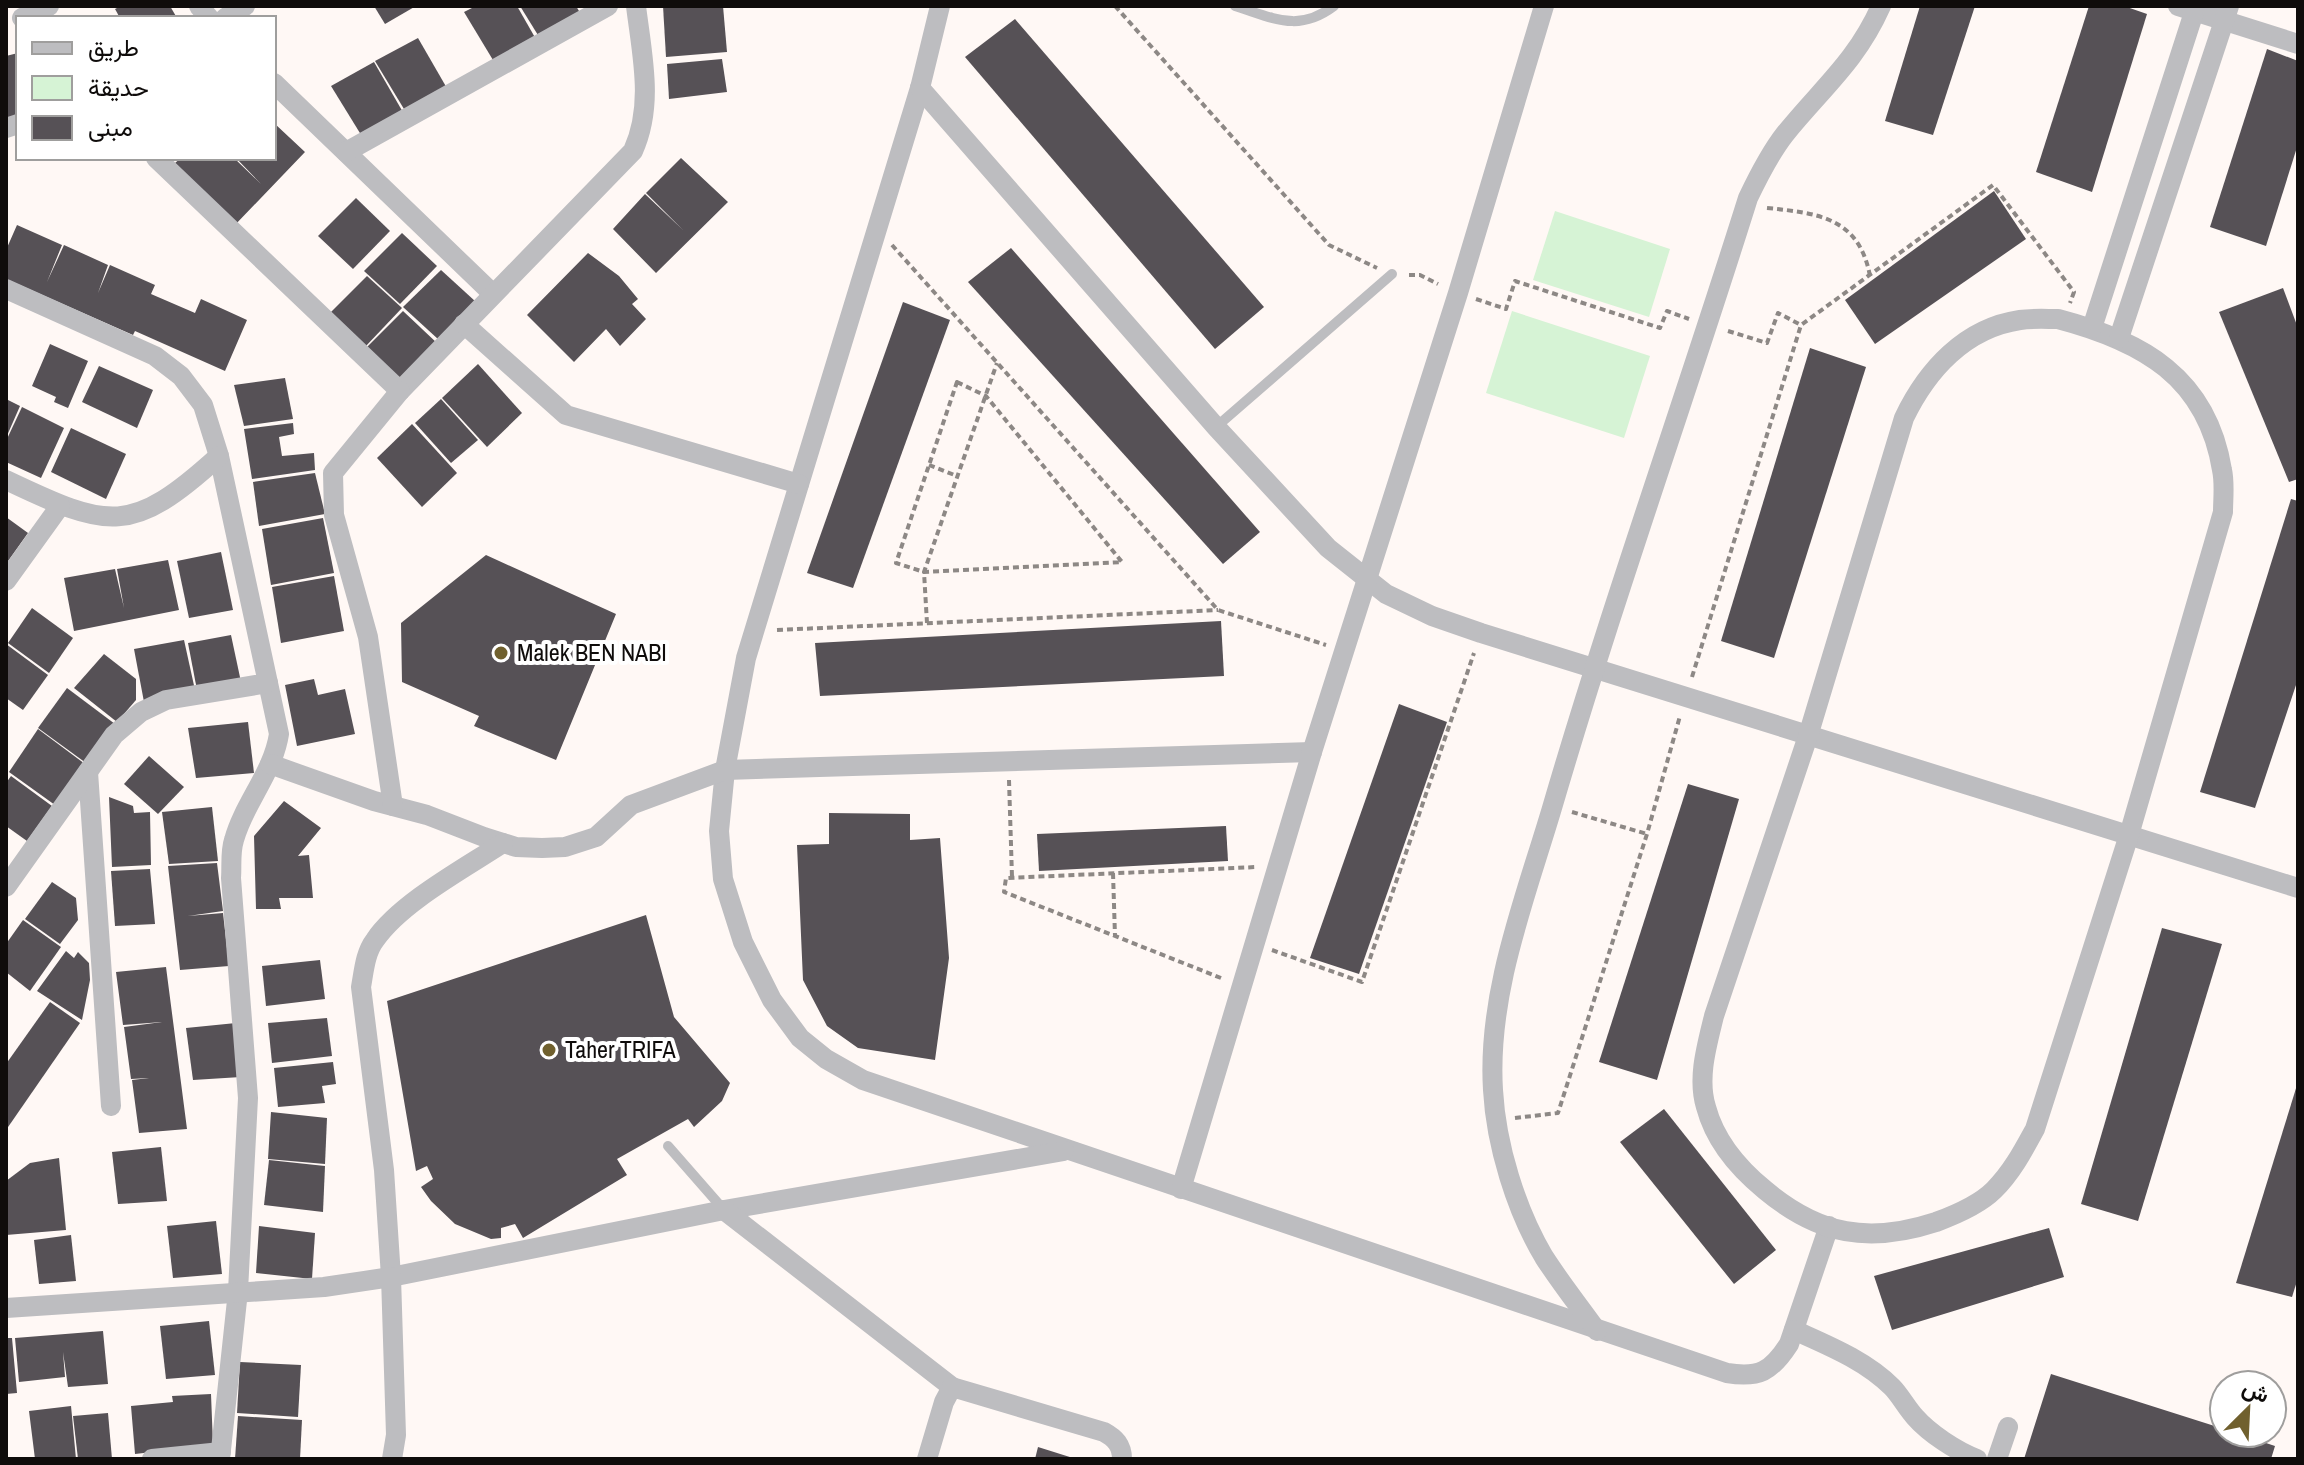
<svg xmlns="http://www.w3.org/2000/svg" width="2304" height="1465" viewBox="0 0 2304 1465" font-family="'Archivo Narrow',Vazirmatn,sans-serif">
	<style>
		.green { fill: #d6f3d5 }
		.building { fill: #565156 }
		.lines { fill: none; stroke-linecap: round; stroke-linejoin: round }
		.path { stroke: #8d8885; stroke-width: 4; stroke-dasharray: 6 4; stroke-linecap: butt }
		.service { stroke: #bdbdc0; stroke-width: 10 }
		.minor { stroke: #bdbdc0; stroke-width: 20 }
		.poi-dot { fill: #70602e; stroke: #fff; stroke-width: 3 }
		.labels { text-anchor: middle; stroke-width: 8; stroke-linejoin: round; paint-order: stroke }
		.poi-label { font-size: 24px; fill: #0f0c0b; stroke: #fff; text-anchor: start }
	</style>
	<rect width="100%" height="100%" fill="#fff8f5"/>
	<g class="green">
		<path d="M 1555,211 L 1670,249 L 1649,317 L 1533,280 Z"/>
		<path d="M 1512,311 L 1650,356 L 1624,438 L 1486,393 Z"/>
	</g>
	<g class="building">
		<path d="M 121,6 L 170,6 L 177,18 L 120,18 L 115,9 Z"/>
		<path d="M 374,6 L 416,6 L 385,24 Z"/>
		<path d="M 476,6 L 517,6 L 537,41 L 496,65 L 464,12 Z"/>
		<path d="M 520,6 L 576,6 L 582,16 L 541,40 Z"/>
		<path d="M 663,6 L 723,6 L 727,52 L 666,57 Z"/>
		<path d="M 1920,6 L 1975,6 L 1933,135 L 1885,121 Z"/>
		<path d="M 2089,6 L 2124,6 L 2147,14 L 2092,192 L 2036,172 Z"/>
		<path d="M 1015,19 L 1264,307 L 1215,349 L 965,57 Z"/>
		<path d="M 418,38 L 448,90 L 407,114 L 375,61 Z"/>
		<path d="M 2267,49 L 2298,61 L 2298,144 L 2266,246 L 2210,227 Z"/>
		<path d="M 18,53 L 18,118 L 6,122 L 6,56 Z"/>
		<path d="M 722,59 L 727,92 L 669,99 L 667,64 Z"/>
		<path d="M 374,62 L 404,114 L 363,138 L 331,86 Z"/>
		<path d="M 274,123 L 305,152 L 233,227 L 175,163 L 181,158 L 234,158 L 261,184 L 236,158 L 274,158 Z"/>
		<path d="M 681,158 L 728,202 L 656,273 L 613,229 L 645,194 L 683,230 L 646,193 Z"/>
		<path d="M 1994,191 L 2026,239 L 1875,344 L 1845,300 Z"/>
		<path d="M 356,198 L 390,231 L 353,269 L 318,236 Z"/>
		<path d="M 17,225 L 62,245 L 47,282 L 64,245 L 108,265 L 98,293 L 110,265 L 155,285 L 151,294 L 195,313 L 201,299 L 247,320 L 225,371 L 135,331 L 133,335 L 6,279 L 6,250 Z"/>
		<path d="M 402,233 L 437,266 L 400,304 L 364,271 Z"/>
		<path d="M 1011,248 L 1260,532 L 1223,564 L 968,282 Z"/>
		<path d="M 588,253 L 619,276 L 638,299 L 632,304 L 646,319 L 620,346 L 606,329 L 574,362 L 527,315 Z"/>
		<path d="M 441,270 L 476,302 L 439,340 L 403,307 Z"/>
		<path d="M 367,276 L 402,308 L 365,347 L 329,314 Z"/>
		<path d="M 2283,288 L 2298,328 L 2298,479 L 2289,482 L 2219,312 Z"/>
		<path d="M 903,302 L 950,320 L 853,588 L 807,573 Z"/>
		<path d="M 403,311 L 438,344 L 400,382 L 365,349 Z"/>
		<path d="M 50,344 L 88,361 L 68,408 L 54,402 L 56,397 L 32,386 Z"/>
		<path d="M 1810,348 L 1866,367 L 1774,658 L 1721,641 Z"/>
		<path d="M 478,364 L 522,413 L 487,447 L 442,398 Z"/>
		<path d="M 99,366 L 153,390 L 137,428 L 82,402 Z"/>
		<path d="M 285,378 L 293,419 L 244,426 L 234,385 Z"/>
		<path d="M 6,399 L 20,406 L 6,438 Z"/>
		<path d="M 441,399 L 478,440 L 451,463 L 415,423 Z"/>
		<path d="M 22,407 L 64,428 L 41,478 L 6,462 L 6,441 Z"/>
		<path d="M 293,423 L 294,434 L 279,437 L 282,456 L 314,453 L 315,470 L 252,479 L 244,429 Z"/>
		<path d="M 412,424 L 457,473 L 422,507 L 377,458 Z"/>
		<path d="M 71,428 L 126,454 L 106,499 L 51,472 Z"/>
		<path d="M 315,473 L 325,514 L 259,526 L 253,482 Z"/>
		<path d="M 2291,499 L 2298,501 L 2298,679 L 2255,808 L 2200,792 Z"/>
		<path d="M 6,517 L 28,533 L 6,564 Z"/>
		<path d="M 323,518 L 334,573 L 271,585 L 262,529 Z"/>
		<path d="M 221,552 L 233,610 L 189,618 L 177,561 Z"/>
		<path d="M 486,555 L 616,614 L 556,760 L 474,726 L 479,716 L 402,682 L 401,623 Z"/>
		<path d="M 168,560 L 179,610 L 74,631 L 64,578 L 115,569 L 124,608 L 117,569 Z"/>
		<path d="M 334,576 L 344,631 L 281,643 L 272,587 Z"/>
		<path d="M 32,608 L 73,638 L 49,673 L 8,643 Z"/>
		<path d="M 1221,621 L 1224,676 L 820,696 L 815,643 Z"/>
		<path d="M 231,635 L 241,682 L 197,690 L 188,643 Z"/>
		<path d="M 184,640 L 195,690 L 144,702 L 134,649 Z"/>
		<path d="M 6,644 L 48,675 L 23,710 L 6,698 Z"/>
		<path d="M 104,654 L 136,679 L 136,700 L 117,722 L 74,688 Z"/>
		<path d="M 314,679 L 318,695 L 345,689 L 355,734 L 297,746 L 285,685 Z"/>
		<path d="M 67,688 L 115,724 L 86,763 L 38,728 Z"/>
		<path d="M 1399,704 L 1447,722 L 1359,974 L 1310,958 Z"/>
		<path d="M 248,722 L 254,773 L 196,778 L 188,728 Z"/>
		<path d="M 38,729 L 85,764 L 55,805 L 9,772 Z"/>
		<path d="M 149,756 L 184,787 L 158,814 L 124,784 Z"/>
		<path d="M 11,776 L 52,806 L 27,841 L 6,826 L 6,783 Z"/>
		<path d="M 1688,784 L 1739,799 L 1657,1080 L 1599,1062 Z"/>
		<path d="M 109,797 L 133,806 L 134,813 L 150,812 L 151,865 L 112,867 Z"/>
		<path d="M 284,801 L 321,828 L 298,856 L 309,855 L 313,898 L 279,898 L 281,909 L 256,909 L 254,836 Z"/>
		<path d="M 212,807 L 218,861 L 169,864 L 162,812 Z"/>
		<path d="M 829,813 L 910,814 L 910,840 L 940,838 L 949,958 L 935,1060 L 858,1048 L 827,1026 L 803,980 L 797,845 L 829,844 Z"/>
		<path d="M 1226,826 L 1228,861 L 1039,871 L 1037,834 Z"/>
		<path d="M 217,863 L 223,911 L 188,916 L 223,913 L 229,966 L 180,970 L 168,866 Z"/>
		<path d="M 150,869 L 155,924 L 115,926 L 111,871 Z"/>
		<path d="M 52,882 L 76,898 L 78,920 L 60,944 L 25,919 Z"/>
		<path d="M 646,915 L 674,1017 L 730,1083 L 722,1101 L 694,1127 L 688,1119 L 617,1159 L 627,1175 L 523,1238 L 515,1224 L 501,1228 L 501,1238 L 491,1239 L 455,1224 L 431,1201 L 421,1187 L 433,1179 L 427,1166 L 416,1171 L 387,1001 Z"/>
		<path d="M 23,920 L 61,947 L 30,991 L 6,972 L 6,944 Z"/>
		<path d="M 2162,928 L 2222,944 L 2138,1221 L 2081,1204 Z"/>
		<path d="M 66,951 L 74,958 L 78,952 L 89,963 L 90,980 L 82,1020 L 37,991 Z"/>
		<path d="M 320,960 L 325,999 L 266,1006 L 262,966 Z"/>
		<path d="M 166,967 L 187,1129 L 139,1133 L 132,1080 L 149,1078 L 131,1079 L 124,1027 L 162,1022 L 123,1025 L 116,972 Z"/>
		<path d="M 50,1002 L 80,1023 L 6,1130 L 6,1064 Z"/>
		<path d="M 327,1018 L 332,1056 L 272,1063 L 268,1023 Z"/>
		<path d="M 236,1023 L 241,1077 L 193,1080 L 186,1028 Z"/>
		<path d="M 333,1062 L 336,1084 L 322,1086 L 325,1103 L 278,1107 L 274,1068 Z"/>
		<path d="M 2297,1085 L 2298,1278 L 2292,1297 L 2236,1283 Z"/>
		<path d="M 1664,1109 L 1776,1250 L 1734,1284 L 1620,1142 Z"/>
		<path d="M 271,1112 L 327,1118 L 325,1164 L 268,1159 Z"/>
		<path d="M 161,1147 L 167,1201 L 118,1204 L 112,1152 Z"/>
		<path d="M 59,1158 L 66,1230 L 6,1235 L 6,1181 L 30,1163 Z"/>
		<path d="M 269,1160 L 325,1166 L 323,1212 L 264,1205 Z"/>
		<path d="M 216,1221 L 222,1274 L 173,1278 L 167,1226 Z"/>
		<path d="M 259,1226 L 315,1233 L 312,1279 L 256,1273 Z"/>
		<path d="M 2049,1228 L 2064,1277 L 1892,1330 L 1874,1276 Z"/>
		<path d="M 71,1235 L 76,1281 L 39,1284 L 34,1240 Z"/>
		<path d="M 209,1321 L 215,1375 L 166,1379 L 160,1326 Z"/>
		<path d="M 103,1331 L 108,1384 L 68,1387 L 63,1352 L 65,1377 L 19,1382 L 15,1338 Z"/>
		<path d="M 6,1338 L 12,1338 L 17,1393 L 6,1394 Z"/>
		<path d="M 240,1362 L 301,1365 L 298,1417 L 237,1413 Z"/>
		<path d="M 2051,1374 L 2224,1429 L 2224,1433 L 2236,1433 L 2275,1446 L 2271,1459 L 2024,1459 Z"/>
		<path d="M 211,1394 L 213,1445 L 135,1454 L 131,1406 L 173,1402 L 172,1396 Z"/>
		<path d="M 71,1406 L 76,1459 L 35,1459 L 29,1411 Z"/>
		<path d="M 108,1413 L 112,1459 L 78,1459 L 73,1416 Z"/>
		<path d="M 238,1416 L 302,1420 L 300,1459 L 235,1459 Z"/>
		<path d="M 1038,1447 L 1073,1458 L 1073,1459 L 1035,1459 Z"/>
	</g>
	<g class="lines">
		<g class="path">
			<path d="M 1115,6 L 1329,245 L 1377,268"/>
			<path d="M 1767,208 C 1817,213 1859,217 1870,276"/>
			<path d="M 892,245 L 1218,610 L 1326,645"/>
			<path d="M 1409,275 L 1420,275 L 1438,284"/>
			<path d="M 1476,299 L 1506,309 L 1515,281 L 1660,328 L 1667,311 L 1689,319"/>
			<path d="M 1728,331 L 1767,343 L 1778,313 L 1801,325"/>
			<path d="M 957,382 L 986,396 L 1122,562 L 924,572 L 896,563 Z"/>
			<path d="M 929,465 L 957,476"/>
			<path d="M 927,623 L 924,572 L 997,363"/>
			<path d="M 777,630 L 1218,610"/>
			<path d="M 1692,677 L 1801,325 L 1993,185 L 2074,292 L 2070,303"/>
			<path d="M 1009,780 L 1012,877"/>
			<path d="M 1572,812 L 1647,834"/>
			<path d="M 1113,873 L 1115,936"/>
			<path d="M 1272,950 L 1362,982 L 1474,653"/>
			<path d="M 1221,978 L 1004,892 L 1006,878 L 1257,867"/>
			<path d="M 1515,1118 L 1558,1113 L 1647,834 L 1680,716"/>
		</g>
		<g class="service">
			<path d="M 1235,6 C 1274,18 1298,33 1334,6"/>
			<path d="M 1216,427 L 1392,274"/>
			<path d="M 668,1146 L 724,1210"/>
		</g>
		<g class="minor">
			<path d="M 199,6 L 209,18"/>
			<path d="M 940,6 L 920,88 L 746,658 L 725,770 L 719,831 L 723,879 L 743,942 L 772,1000 L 800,1038 L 826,1059 L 863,1080 L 1727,1373 C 1759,1378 1771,1372 1789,1344 L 1829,1226"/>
			<path d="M 2178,6 L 2298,44"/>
			<path d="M 22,18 L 49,6"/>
			<path d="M 225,18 L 245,6"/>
			<path d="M 274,83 L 493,294"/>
			<path d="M 920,88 L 1216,427 L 1328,548 L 1386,594 L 1432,616 L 1481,633 L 2298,888"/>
			<path d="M 6,128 L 18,124"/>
			<path d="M 346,152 L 608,6"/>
			<path d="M 156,158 L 400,391 L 633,151 C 654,105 642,55 636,6"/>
			<path d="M 6,289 L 155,356 L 181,376 L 203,405 L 219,456 L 279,734 C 273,773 244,803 234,840 C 230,852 232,866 231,878 L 248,1098 L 238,1291 L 220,1459"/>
			<path d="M 2058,319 C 2142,341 2207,377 2222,470 C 2225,483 2223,499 2223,512 L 2129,835 L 2035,1129 C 2023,1151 2012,1172 1994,1190 C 1979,1205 1955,1215 1936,1222 C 1869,1244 1819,1235 1765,1190 C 1738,1168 1715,1141 1706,1107 C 1697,1078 1707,1045 1714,1016 L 1808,736 L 1904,418 C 1927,370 1965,328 2020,320 C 2032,318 2046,319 2058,319 Z"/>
			<path d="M 464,324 L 566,415 L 799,484"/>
			<path d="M 2092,328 L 2196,6"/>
			<path d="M 2119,338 L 2229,6"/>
			<path d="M 6,480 C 109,529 131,536 219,456"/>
			<path d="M 6,581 L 60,506"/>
			<path d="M 270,764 L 374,801 L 427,815 L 484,837 L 516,847 L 542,848 L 565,847 L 596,837 L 631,805 L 725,770 L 1312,752"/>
			<path d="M 88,772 L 111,1106"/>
			<path d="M 393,806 L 368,637 L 334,515 L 333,473 L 400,391"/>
			<path d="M 503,843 C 465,868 400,903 375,940 C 365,953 364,971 361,987 L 384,1170 L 391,1277 L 724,1210 L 1064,1151"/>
			<path d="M 6,887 L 114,735 L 141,712 L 166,700 L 268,683"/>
			<path d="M 1181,1189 L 1312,752 L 1458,293 L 1544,6"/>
			<path d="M 724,1210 L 952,1387"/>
			<path d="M 6,1308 L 324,1287 L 391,1277 L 396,1435 L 392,1459"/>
			<path d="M 1794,1330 C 1827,1345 1865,1360 1892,1387 C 1900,1395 1906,1407 1915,1417 C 1929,1433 1956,1451 1977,1459"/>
			<path d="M 1597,1331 C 1579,1306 1560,1282 1544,1257 C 1516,1210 1496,1145 1493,1090 C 1487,994 1525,899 1552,808 C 1612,603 1684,402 1748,198 C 1759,175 1770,153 1785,134 C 1822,88 1856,62 1881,6"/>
			<path d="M 152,1459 L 221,1452"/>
			<path d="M 927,1459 L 944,1402 L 952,1387 L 1104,1432 C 1115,1438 1122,1445 1122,1459"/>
			<path d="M 1997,1459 L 2008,1427"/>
		</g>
	</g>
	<g class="poi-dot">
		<circle cx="501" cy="653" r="8"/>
		<circle cx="549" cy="1050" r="8"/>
	</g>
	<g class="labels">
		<g class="poi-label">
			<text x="517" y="661">Malek BEN NABI</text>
			<text x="565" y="1058">Taher TRIFA</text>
		</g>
	</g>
	<rect width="2304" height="1465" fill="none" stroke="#0f0c0b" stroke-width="16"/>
	<rect x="16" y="16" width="260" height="144" fill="#ffffff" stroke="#9f9e9d" stroke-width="2"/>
	<rect x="32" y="42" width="40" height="12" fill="#bdbdc0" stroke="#9f9e9d" stroke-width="2"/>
	<text x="88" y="56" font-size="24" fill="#0f0c0b">طريق</text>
	<rect x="32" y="76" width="40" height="24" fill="#d6f3d5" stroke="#9f9e9d" stroke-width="2"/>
	<text x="88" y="96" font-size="24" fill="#0f0c0b">حديقة</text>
	<rect x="32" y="116" width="40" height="24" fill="#565156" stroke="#9f9e9d" stroke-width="2"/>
	<text x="88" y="136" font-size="24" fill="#0f0c0b">مبنى</text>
	<g transform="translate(2248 1409) rotate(24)"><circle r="38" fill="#ffffff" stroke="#9f9e9d" stroke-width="2"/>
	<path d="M0-6L14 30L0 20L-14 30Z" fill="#70602e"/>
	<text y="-12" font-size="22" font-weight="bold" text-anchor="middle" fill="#0f0c0b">ش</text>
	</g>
</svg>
